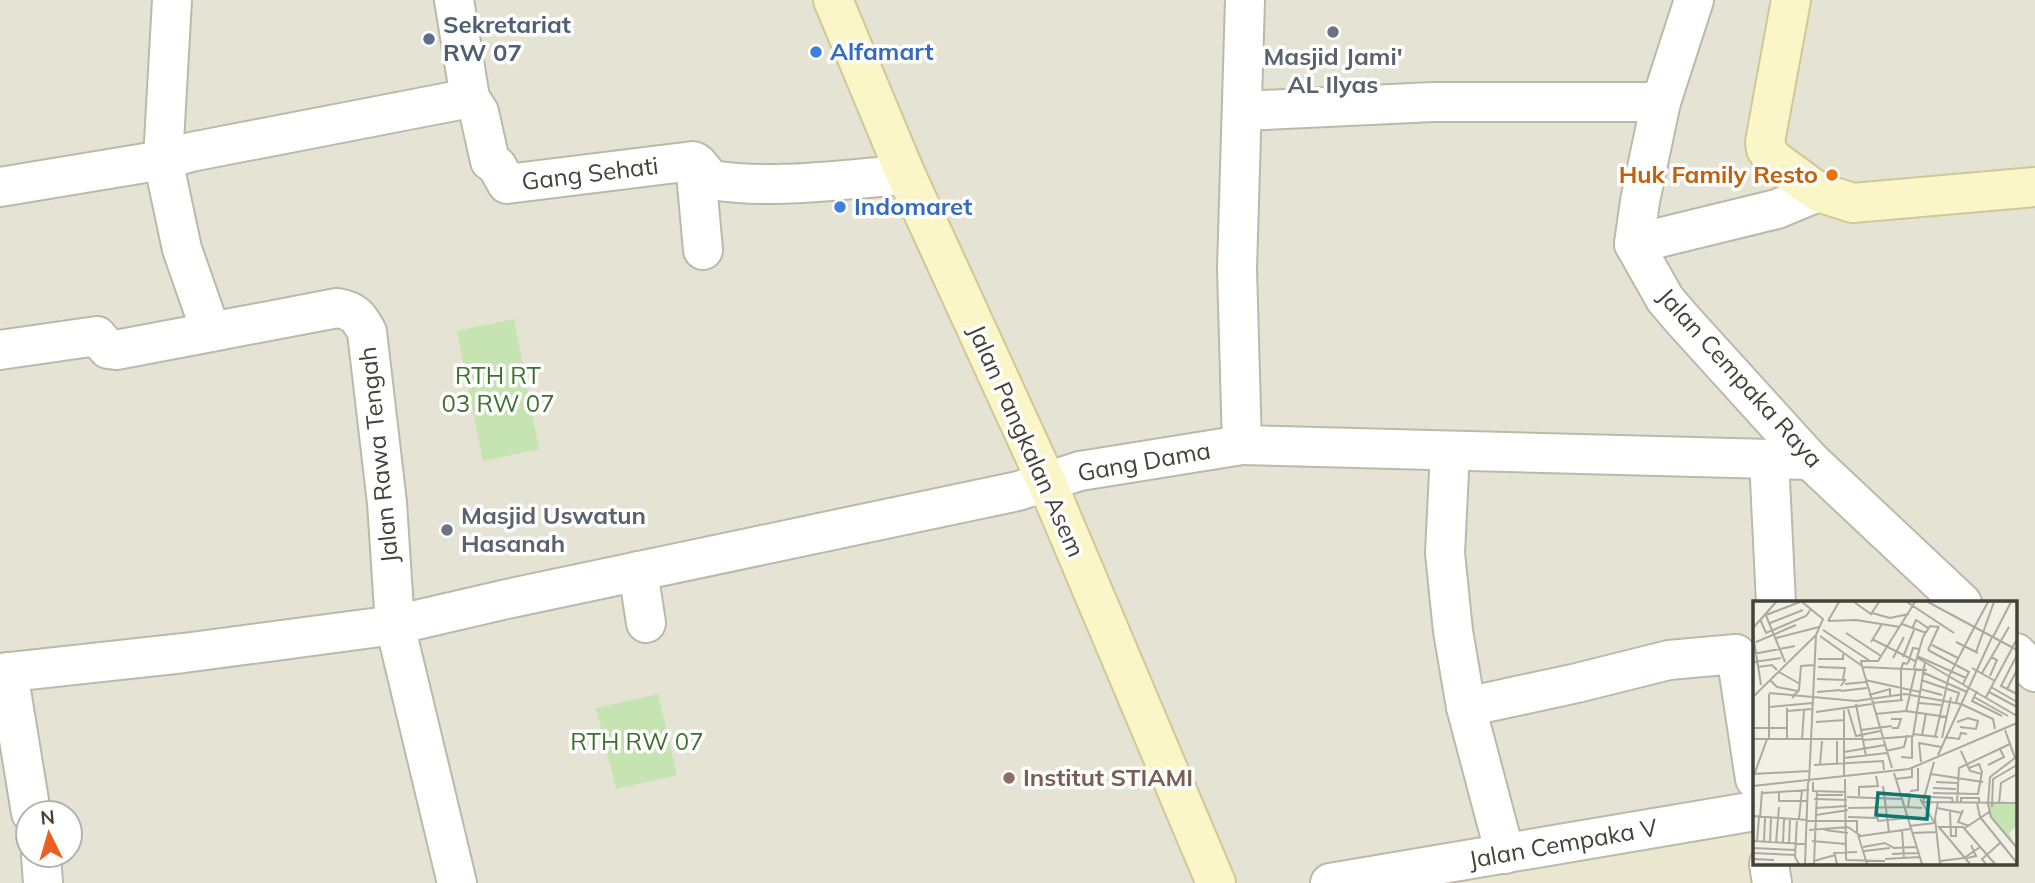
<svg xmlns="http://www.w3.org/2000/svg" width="2035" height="883" viewBox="0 0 2035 883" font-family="Mulish,sans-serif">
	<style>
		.residential { fill: #e5e3d4; fill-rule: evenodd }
		.education { fill: #eae7d1 }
		.green { fill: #c6e4b1 }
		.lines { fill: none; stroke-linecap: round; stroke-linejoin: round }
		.street-casing { stroke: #bdb9a9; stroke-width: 42 }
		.secondary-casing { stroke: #cfc898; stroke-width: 42 }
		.street { stroke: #fff; stroke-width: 38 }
		.secondary { stroke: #fbf6c7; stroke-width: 38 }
		.worship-dot { fill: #6b7280; stroke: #fff; stroke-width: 2.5 }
		.service-dot { fill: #5c6f8a; stroke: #fff; stroke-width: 2.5 }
		.shop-dot { fill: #3f7fe0; stroke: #fff; stroke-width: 2.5 }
		.food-dot { fill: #e8710a; stroke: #fff; stroke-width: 2.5 }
		.education-dot { fill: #8d6e63; stroke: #fff; stroke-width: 2.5 }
		.labels { text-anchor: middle; stroke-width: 7; stroke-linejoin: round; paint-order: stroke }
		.service-label { font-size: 24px; font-weight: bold; fill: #4e5e75; stroke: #fff; text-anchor: start }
		.shop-label { font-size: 24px; font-weight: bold; fill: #366cbe; stroke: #fff; text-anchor: start }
		.worship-label { font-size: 24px; font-weight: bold; fill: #5b616d; stroke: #fff }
		.street-label { font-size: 24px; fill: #444136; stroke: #fff }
		.food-label { font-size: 24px; font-weight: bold; fill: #c56008; stroke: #fff; text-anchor: end }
		.park-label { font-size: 24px; fill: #3d722d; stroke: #fff }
		.education-label { font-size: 24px; font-weight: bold; fill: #785e54; stroke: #fff; text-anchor: start }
		.inset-road { fill: none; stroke: #acaaa0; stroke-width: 2 }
		.view { fill: #0f766e; fill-opacity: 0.15; stroke: #0f766e; stroke-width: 3.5 }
		.inset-edge { fill: none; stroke: #444136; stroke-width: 3.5 }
	</style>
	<rect width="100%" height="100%" fill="#f2f0e6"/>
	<path class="residential" d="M 0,0 L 2035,0 L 2035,883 L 0,883 ZM 1755,603 L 2016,603 L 2016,864 L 1755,864 ZM 28,813 L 70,813 L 70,855 L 28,855 Z"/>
	<path class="education" d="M 1755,811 L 1755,864 L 1772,883 L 1328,883 Z"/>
	<g class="green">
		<path d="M 514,319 L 539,449 L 483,461 L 457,331 Z"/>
		<path d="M 658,694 L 677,775 L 616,789 L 596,708 Z"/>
	</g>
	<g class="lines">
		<g class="street-casing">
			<g id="street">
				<path d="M 172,0 L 163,160 L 182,249 L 211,332 L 337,308 C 355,311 359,317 367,332 L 387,503 L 395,625 L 457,883"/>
				<path d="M 454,0 L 470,98"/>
				<path d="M 1245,0 L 1237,269 L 1242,445 L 1810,460"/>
				<path d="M 1661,102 L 1640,201 L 1634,244 L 1665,299 L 1682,319 L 1810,460 L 1962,603"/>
				<path d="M 1243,111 L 1433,102 L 1661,102 L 1694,0"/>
				<path d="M 695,162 L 703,250"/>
				<path d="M 0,187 L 163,160 L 191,152 L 470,98 L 479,112 L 490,161 L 497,166 L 507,184 L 693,161 L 698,164 L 711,180 C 775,190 841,179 906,175"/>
				<path d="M 1634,244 L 1777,209 L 1818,192"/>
				<path d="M 0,350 L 97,336 L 108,349 L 116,350 L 211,332"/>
				<path d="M 1450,452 L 1445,553 L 1453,631 L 1466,707 L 1505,854"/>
				<path d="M 1769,459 L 1776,603"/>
				<path d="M 638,571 L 646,623"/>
				<path d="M 2016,653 L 2035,672"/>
				<path d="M 8,672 L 31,813"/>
				<path d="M 0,673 L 184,653 L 395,625 L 507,599 L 1018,491 L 1080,471 L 1242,445"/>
				<path d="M 1466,707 L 1577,683 L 1669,660 L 1736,654 L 1755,779"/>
				<path d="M 41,855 L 43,883"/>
				<path d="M 1769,864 L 1772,883"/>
				<path d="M 1330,883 L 1755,811"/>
			</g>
		</g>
		<g class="secondary-casing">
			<g id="secondary">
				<path d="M 833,0 L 906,175 L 1047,483 L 1216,883"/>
				<path d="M 1791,0 L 1765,142 L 1766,149 L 1773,159 L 1818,192 L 1853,203 L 2035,187"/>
			</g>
		</g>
		<use href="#street" class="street"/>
		<use href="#secondary" class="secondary"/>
	</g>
	<g class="worship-dot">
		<circle cx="1333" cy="32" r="7"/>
		<circle cx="447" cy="530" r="7"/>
	</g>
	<circle class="service-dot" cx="429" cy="39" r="7"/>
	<g class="shop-dot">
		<circle cx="816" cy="52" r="7"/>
		<circle cx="840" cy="207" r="7"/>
	</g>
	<circle class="food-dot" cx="1832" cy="175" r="7"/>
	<circle class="education-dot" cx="1009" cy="778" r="7"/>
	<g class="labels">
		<g class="service-label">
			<text x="443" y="33">Sekretariat<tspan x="443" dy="28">RW 07</tspan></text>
		</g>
		<g class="shop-label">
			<text x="830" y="60">Alfamart</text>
			<text x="854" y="215">Indomaret</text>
		</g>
		<g class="worship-label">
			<text x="1333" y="65">Masjid Jami'<tspan x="1333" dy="28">AL Ilyas</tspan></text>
			<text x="461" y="524" text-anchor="start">Masjid Uswatun<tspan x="461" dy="28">Hasanah</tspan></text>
		</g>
		<g class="street-label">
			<text transform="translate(590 174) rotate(-7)" y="8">Gang Sehati</text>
			<text transform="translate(1740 378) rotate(48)" y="8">Jalan Cempaka Raya</text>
			<text transform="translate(1026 441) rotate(66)" y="8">Jalan Pangkalan Asem</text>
			<text transform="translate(379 455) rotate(-96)" y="8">Jalan Rawa Tengah</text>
			<text transform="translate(1144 462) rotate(-10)" y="8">Gang Dama</text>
			<text transform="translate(1563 844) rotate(-10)" y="8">Jalan Cempaka V</text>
		</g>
		<g class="food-label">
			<text x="1818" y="183">Huk Family Resto</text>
		</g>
		<g class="park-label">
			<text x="498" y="384">RTH RT<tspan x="498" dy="28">03 RW 07</tspan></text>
			<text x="637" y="750">RTH RW 07</text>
		</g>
		<g class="education-label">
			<text x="1023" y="786">Institut STIAMI</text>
		</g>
	</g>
	<g transform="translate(1753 601)">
		<rect width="264" height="264" fill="#f2f0e6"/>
		<path d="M 235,202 L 262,203 L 264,225 L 256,232 L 264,247 L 238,216 Z" fill="#c6e4b1"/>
		<path class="inset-road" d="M 49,1 L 70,18 L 63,34 L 56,181M 101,1 L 118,13 L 126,1M 154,1 L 201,32M 175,1 L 264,49M 12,12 L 32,61M 119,12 L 137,17 L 156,13M 13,14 L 47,1M 7,18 L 13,32 L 53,15 L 58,8M 75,20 L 103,19 L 147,26M 75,20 L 86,1M 17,22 L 50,9M 149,23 L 173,32M 0,27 L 23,1M 221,27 L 235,1M 159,28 L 163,19 L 175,27M 70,29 L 117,60M 93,32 L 128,55M 0,33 L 8,84M 67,35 L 109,65M 240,36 L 258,1M 23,37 L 66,26M 119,38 L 162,60M 3,41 L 43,24M 118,41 L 129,23M 203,41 L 225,52M 179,44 L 205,57M 175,49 L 216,71 L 210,83M 175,49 L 186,25M 223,51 L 241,1M 0,53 L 42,45M 264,54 L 248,85 L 264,93M 164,55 L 213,77M 150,56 L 161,29M 163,56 L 264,115M 140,57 L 151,36M 65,58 L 90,58 L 90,53M 0,61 L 28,57M 155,62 L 160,47 L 166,48M 109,65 L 139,167M 109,65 L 108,60 L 125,60 L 162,1M 5,66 L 19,64 L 24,69M 65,66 L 92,67 L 90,79M 109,66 L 174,69M 161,67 L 170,36 L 177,25 L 185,26M 219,67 L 242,80M 26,71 L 47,83M 169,71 L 214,91M 229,72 L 256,26M 237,75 L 244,59 L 238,56M 64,78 L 92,79 L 88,85M 17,79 L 24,86 L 45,90M 112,79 L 167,91M 168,79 L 206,92 L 203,101M 92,83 L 113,81M 238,86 L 264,101M 167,88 L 189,94M 254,88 L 264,69M 88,90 L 114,87M 224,90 L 219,100 L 249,115M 64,91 L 88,89M 236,91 L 264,106M 16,92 L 103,100 L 152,93 L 208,103M 116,94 L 137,88 L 137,95M 0,96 L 63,34M 221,96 L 255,115M 233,96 L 264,38M 39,97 L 46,89 L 48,65 L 61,64M 148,100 L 148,69 L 150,62 L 155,63M 119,102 L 150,99M 166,102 L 188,104M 103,103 L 113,155M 208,103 L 240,118 L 242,128M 17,106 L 59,102M 34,107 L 34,139M 95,108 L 103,135 L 127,130M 91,109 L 91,175M 34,110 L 59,108M 153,110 L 163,67M 63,111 L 119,103M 122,113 L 153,110 L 194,116M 138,118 L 148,118 L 145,127 L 139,127M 63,121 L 92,119M 204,121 L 215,117 L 225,120 L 223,128 L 207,126M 0,127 L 34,127M 108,129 L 139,125M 252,129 L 262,157 L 237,176 L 235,203 L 238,216 L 264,247M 160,133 L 185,136M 169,135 L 173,112M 182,136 L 196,75 L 221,27M 192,136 L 206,138 L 208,132 L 214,133M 189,137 L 198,96M 0,138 L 110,138M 16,138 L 16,93M 49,139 L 51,109M 110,139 L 160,135 L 172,61M 133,150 L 151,146 L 154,134M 208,150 L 217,170 L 229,173M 91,151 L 132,144M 185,154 L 239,36M 148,156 L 159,157 L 159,135M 91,157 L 134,152M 168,161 L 166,142 L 188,146M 181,161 L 170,201 L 264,202M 61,164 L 130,160 L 131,169M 67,164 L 69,140M 84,164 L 84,140M 235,164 L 251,156 L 247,148M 141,172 L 169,263M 0,173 L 56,170M 178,173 L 230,181M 0,177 L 14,138M 92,178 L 93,259M 142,178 L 159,176 L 159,168M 60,181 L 60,190 L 93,191M 183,181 L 204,182M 0,185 L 156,168 L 264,122M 130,185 L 136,231M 180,187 L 203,188M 157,190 L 165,189 L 165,167M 26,191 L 26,200 L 55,200M 10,192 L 56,189M 180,192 L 225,193 L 229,171 L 226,163 L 216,167M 146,193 L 157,193 L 155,206 L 169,207M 64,194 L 90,194M 106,195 L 106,186 L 125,185 L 123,175M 94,196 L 148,198M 178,196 L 199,197 L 200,202M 61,198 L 94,199M 167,198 L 181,221M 185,201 L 182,217 L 187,263M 204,202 L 206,167 L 257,143M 208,202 L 208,197 L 226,197 L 226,202M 224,202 L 227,216 L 264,262M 246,203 L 248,182 L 264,173M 239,206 L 240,178 L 264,164M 63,207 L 94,205M 95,207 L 155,206M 184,207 L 209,212M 124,209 L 125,220 L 154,217M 210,209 L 205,221 L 216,225M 197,211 L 198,235 L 203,235 L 203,225M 63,214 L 95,209M 0,215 L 54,219M 95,216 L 124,217M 7,217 L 9,190M 44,218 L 42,256 L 46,263M 46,218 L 49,189M 54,220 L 104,220 L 104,233M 156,225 L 182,222M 185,225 L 217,263M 95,226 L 108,235 L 157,228M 186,226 L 210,226 L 242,263M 212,227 L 236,211M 56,229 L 95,226M 72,229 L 95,232M 149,229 L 151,258M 159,232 L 183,231M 105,234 L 114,263M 0,240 L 52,243M 59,240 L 93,243M 4,241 L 6,216M 11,241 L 12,217M 17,242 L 18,217M 23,242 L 26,206M 30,242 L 31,218M 36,242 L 37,218M 110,246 L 132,242 L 141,247 L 163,246M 0,247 L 42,249M 111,250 L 137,247M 0,252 L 42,254M 80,252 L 104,251M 139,253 L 165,252M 214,257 L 223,255 L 218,244M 0,258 L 21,259M 132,258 L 167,256M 93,259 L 132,260M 61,260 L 82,254 L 84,263M 187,260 L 211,257 L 227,246M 52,263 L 55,181M 55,263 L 61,263 L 64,190M 233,263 L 229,258 L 247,242"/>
		<path class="view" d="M 125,192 L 176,196 L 174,218 L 123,214 Z"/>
		<rect width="264" height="264" class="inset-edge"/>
	</g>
	<g transform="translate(49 834) rotate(355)"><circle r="33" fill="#ffffff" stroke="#b4b3af" stroke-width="2"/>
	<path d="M0-5L12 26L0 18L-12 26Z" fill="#ec5e22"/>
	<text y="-10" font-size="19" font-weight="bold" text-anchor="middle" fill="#444136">N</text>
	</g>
</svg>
